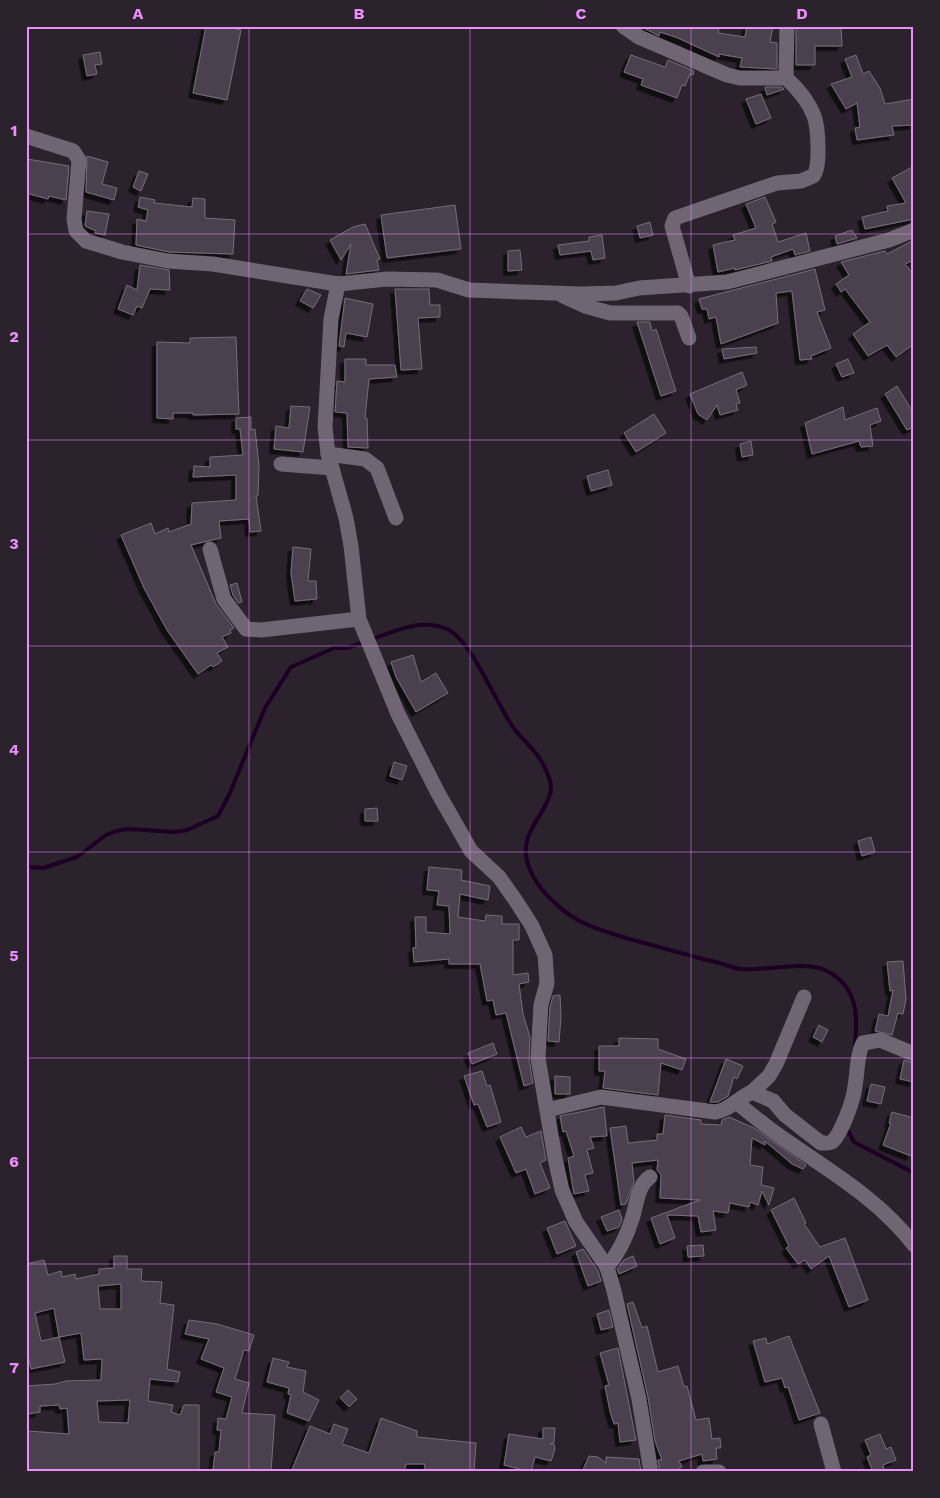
<svg xmlns="http://www.w3.org/2000/svg" width="940" height="1498" viewBox="0 0 940 1498" font-family="'Work Sans',sans-serif">
	<style>
		.lines { fill: none; stroke-linecap: round; stroke-linejoin: round }
		.stream { stroke: #1c0023; stroke-width: 4 }
		.building { fill: #4b414d; stroke: #776c79; fill-rule: evenodd; filter: url(#shadow) }
		.minor { stroke: #706572; stroke-width: 15 }
		.grid { fill: none; stroke: #ea8dfd; stroke-width: 1; stroke-opacity: 0.55 }
		.neatline { fill: none; stroke: #ea8dfd; stroke-width: 2 }
		.grid-label { font-size: 16px; text-anchor: middle; font-weight: bold; fill: #ea8dfd }
	</style>
	<defs>
		<filter id="shadow"><feDropShadow dx="-4.5" dy="4.5" stdDeviation="0" flood-color="#0009"/></filter>
	</defs>
	<rect width="100%" height="100%" fill="#2b222d"/>
	<g class="lines">
		<g class="stream">
			<path d="M 370,640 C 395,631 422,617 449,630 C 473,643 497,706 515,730 C 525,742 537,751 544,766 C 547,772 551,782 551,788 C 551,797 545,806 541,813 C 536,822 529,831 527,841 C 521,863 538,888 554,902 C 577,925 603,931 633,940 C 661,947 688,956 716,962 C 725,964 734,969 742,969 C 766,971 807,960 827,971 C 858,987 858,1016 855,1045"/>
			<path d="M 26,867 L 43,868 L 77,857 L 106,835 L 116,831 L 128,829 L 175,832 L 187,830 L 218,816 L 229,795 L 265,708 L 291,667 L 334,648 L 347,648 L 364,642"/>
			<path d="M 847,1129 L 854,1142 L 914,1173"/>
		</g>
	</g>
	<g class="building">
		<path d="M 206,26 L 223,26 L 241,30 L 227,100 L 193,93 Z"/>
		<path d="M 640,26 L 720,26 L 718,33 L 745,37 L 747,26 L 773,26 L 770,42 L 777,43 L 777,69 L 740,67 L 742,58 L 719,54 L 719,57 L 678,38 L 660,32 L 659,36 Z"/>
		<path d="M 796,26 L 841,26 L 842,46 L 815,46 L 815,65 L 796,65 Z"/>
		<path d="M 100,52 L 102,64 L 95,65 L 97,74 L 87,76 L 83,55 Z"/>
		<path d="M 631,55 L 665,67 L 668,60 L 694,71 L 693,75 L 690,74 L 685,86 L 682,85 L 677,98 L 641,85 L 643,79 L 624,72 Z"/>
		<path d="M 856,55 L 863,74 L 869,71 L 880,88 L 885,104 L 914,99 L 914,125 L 892,126 L 894,135 L 857,140 L 855,128 L 860,127 L 857,103 L 846,109 L 831,84 L 852,77 L 845,59 Z"/>
		<path d="M 765,87 L 782,87 L 784,89 L 767,95 Z"/>
		<path d="M 761,94 L 771,118 L 756,124 L 746,99 Z"/>
		<path d="M 87,156 L 108,162 L 102,184 L 117,188 L 114,200 L 86,192 Z"/>
		<path d="M 27,159 L 69,166 L 66,200 L 49,196 L 48,199 L 26,193 Z"/>
		<path d="M 914,166 L 914,219 L 865,229 L 862,217 L 888,211 L 887,206 L 906,203 L 892,178 Z"/>
		<path d="M 139,171 L 148,174 L 141,191 L 133,187 Z"/>
		<path d="M 140,197 L 155,200 L 154,203 L 192,207 L 193,198 L 205,199 L 205,218 L 235,220 L 233,254 L 169,252 L 136,245 L 137,219 L 146,221 L 148,210 L 138,207 Z"/>
		<path d="M 765,197 L 776,222 L 772,224 L 778,242 L 806,233 L 810,251 L 795,255 L 793,249 L 771,257 L 772,261 L 735,270 L 735,268 L 718,272 L 713,245 L 735,240 L 733,235 L 756,228 L 746,204 Z"/>
		<path d="M 455,205 L 461,249 L 387,258 L 381,215 Z"/>
		<path d="M 87,211 L 109,214 L 105,235 L 95,233 L 96,231 L 85,226 Z"/>
		<path d="M 650,222 L 653,235 L 640,238 L 637,226 Z"/>
		<path d="M 365,224 L 380,259 L 377,260 L 379,270 L 346,274 L 351,244 L 341,260 L 330,240 L 353,227 Z"/>
		<path d="M 852,230 L 857,238 L 837,244 L 835,236 Z"/>
		<path d="M 602,235 L 605,258 L 593,260 L 591,251 L 560,255 L 558,245 L 589,241 L 589,237 Z"/>
		<path d="M 914,240 L 914,260 L 905,264 L 914,275 L 914,344 L 896,357 L 887,345 L 868,356 L 853,334 L 870,322 L 845,289 L 841,292 L 836,284 L 849,275 L 841,262 L 885,251 L 887,254 Z"/>
		<path d="M 520,250 L 522,270 L 508,271 L 508,251 Z"/>
		<path d="M 140,265 L 169,270 L 170,290 L 150,289 L 142,308 L 137,306 L 133,315 L 118,309 L 127,285 L 137,290 Z"/>
		<path d="M 815,269 L 825,310 L 817,312 L 831,348 L 811,356 L 812,359 L 800,360 L 792,291 L 776,293 L 778,323 L 721,344 L 716,317 L 709,319 L 707,309 L 702,309 L 699,299 Z"/>
		<path d="M 307,289 L 321,295 L 313,308 L 300,301 Z"/>
		<path d="M 395,289 L 429,289 L 430,305 L 440,305 L 440,317 L 418,318 L 422,369 L 401,370 Z"/>
		<path d="M 345,298 L 373,304 L 367,337 L 346,333 L 344,347 L 339,346 Z"/>
		<path d="M 637,322 L 650,322 L 652,331 L 656,329 L 676,391 L 661,396 Z"/>
		<path d="M 236,337 L 239,414 L 193,415 L 193,413 L 173,413 L 173,419 L 157,418 L 157,342 L 190,343 L 190,338 Z"/>
		<path d="M 756,347 L 757,353 L 724,359 L 722,349 Z"/>
		<path d="M 345,359 L 366,359 L 366,365 L 395,365 L 397,377 L 369,379 L 365,418 L 367,418 L 368,448 L 348,447 L 347,413 L 335,412 L 337,381 L 345,382 Z"/>
		<path d="M 848,359 L 854,373 L 842,377 L 836,364 Z"/>
		<path d="M 742,372 L 747,385 L 736,390 L 740,403 L 736,404 L 738,410 L 720,415 L 717,405 L 707,420 L 698,414 L 690,394 Z"/>
		<path d="M 897,386 L 914,414 L 914,427 L 907,430 L 885,394 Z"/>
		<path d="M 291,406 L 310,407 L 303,452 L 274,449 L 276,426 L 289,428 Z"/>
		<path d="M 843,407 L 845,420 L 877,408 L 881,421 L 870,425 L 873,446 L 861,447 L 859,441 L 812,454 L 805,423 Z"/>
		<path d="M 654,414 L 666,433 L 636,452 L 624,433 Z"/>
		<path d="M 251,417 L 251,430 L 255,429 L 259,466 L 258,496 L 256,496 L 261,531 L 250,532 L 249,519 L 219,521 L 221,538 L 191,545 L 216,604 L 234,628 L 230,630 L 231,633 L 222,637 L 228,647 L 217,653 L 222,661 L 213,667 L 211,665 L 198,674 L 167,630 L 144,588 L 121,535 L 151,523 L 155,534 L 168,528 L 169,532 L 191,524 L 192,503 L 236,500 L 236,475 L 193,477 L 194,466 L 210,467 L 210,457 L 243,455 L 240,429 L 236,429 L 236,418 Z"/>
		<path d="M 751,441 L 753,455 L 742,457 L 740,444 Z"/>
		<path d="M 608,470 L 612,485 L 591,491 L 587,476 Z"/>
		<path d="M 293,547 L 311,549 L 308,581 L 316,581 L 317,599 L 295,601 L 291,573 Z"/>
		<path d="M 237,583 L 242,602 L 238,603 L 233,595 L 230,585 Z"/>
		<path d="M 413,655 L 421,682 L 436,673 L 448,693 L 416,712 L 396,677 L 391,662 Z"/>
		<path d="M 394,762 L 407,766 L 402,780 L 390,776 Z"/>
		<path d="M 377,808 L 378,821 L 365,821 L 365,809 Z"/>
		<path d="M 871,837 L 875,852 L 862,856 L 858,841 Z"/>
		<path d="M 429,867 L 462,870 L 461,880 L 490,886 L 488,900 L 460,894 L 458,917 L 485,921 L 486,915 L 502,916 L 502,924 L 519,924 L 519,940 L 513,940 L 513,975 L 528,973 L 529,982 L 519,984 L 523,1014 L 530,1037 L 529,1059 L 533,1083 L 524,1086 L 506,1013 L 496,1015 L 493,1000 L 487,1001 L 480,964 L 449,964 L 449,959 L 414,962 L 413,948 L 416,947 L 415,917 L 426,917 L 426,932 L 450,934 L 449,906 L 437,905 L 439,891 L 427,890 Z"/>
		<path d="M 903,961 L 906,999 L 903,1014 L 898,1013 L 892,1035 L 875,1031 L 879,1014 L 888,1016 L 893,990 L 890,991 L 887,962 Z"/>
		<path d="M 560,995 L 561,1017 L 559,1042 L 548,1041 L 550,1007 L 553,996 Z"/>
		<path d="M 819,1025 L 828,1030 L 822,1042 L 813,1037 Z"/>
		<path d="M 619,1038 L 658,1039 L 658,1049 L 686,1059 L 682,1070 L 661,1063 L 658,1095 L 603,1088 L 605,1071 L 599,1071 L 599,1046 L 619,1046 Z"/>
		<path d="M 493,1043 L 497,1054 L 472,1064 L 468,1053 Z"/>
		<path d="M 726,1059 L 743,1066 L 737,1079 L 734,1077 L 728,1096 L 718,1102 L 710,1102 Z"/>
		<path d="M 904,1060 L 914,1063 L 914,1082 L 900,1079 Z"/>
		<path d="M 482,1071 L 487,1086 L 490,1085 L 501,1122 L 487,1127 L 478,1104 L 474,1105 L 464,1076 Z"/>
		<path d="M 555,1076 L 570,1077 L 570,1094 L 555,1094 Z"/>
		<path d="M 871,1084 L 885,1087 L 881,1104 L 867,1101 Z"/>
		<path d="M 604,1107 L 607,1136 L 590,1137 L 594,1148 L 587,1150 L 593,1173 L 585,1175 L 589,1191 L 574,1194 L 568,1158 L 574,1156 L 566,1131 L 563,1132 L 560,1116 Z"/>
		<path d="M 892,1112 L 914,1118 L 914,1148 L 911,1156 L 883,1145 L 891,1123 L 889,1123 Z"/>
		<path d="M 665,1115 L 701,1120 L 701,1124 L 721,1125 L 722,1120 L 729,1117 L 754,1128 L 806,1165 L 803,1169 L 792,1164 L 765,1141 L 765,1145 L 752,1138 L 750,1165 L 763,1167 L 761,1185 L 774,1188 L 769,1205 L 762,1191 L 758,1205 L 750,1202 L 749,1207 L 730,1203 L 728,1213 L 713,1211 L 716,1230 L 701,1232 L 698,1216 L 667,1215 L 675,1238 L 660,1244 L 651,1218 L 700,1200 L 660,1198 L 661,1175 L 657,1170 L 658,1160 L 632,1163 L 634,1182 L 626,1204 L 621,1205 L 610,1128 L 626,1126 L 628,1143 L 657,1140 L 657,1134 L 663,1134 Z"/>
		<path d="M 521,1127 L 526,1137 L 541,1131 L 546,1160 L 540,1163 L 550,1188 L 535,1194 L 526,1169 L 516,1173 L 500,1137 Z"/>
		<path d="M 794,1198 L 806,1223 L 804,1224 L 820,1247 L 845,1238 L 868,1300 L 849,1307 L 829,1256 L 811,1269 L 805,1260 L 798,1264 L 786,1248 L 789,1246 L 771,1210 Z"/>
		<path d="M 619,1210 L 622,1219 L 619,1227 L 607,1231 L 601,1217 Z"/>
		<path d="M 565,1221 L 576,1246 L 557,1254 L 547,1228 Z"/>
		<path d="M 703,1245 L 704,1256 L 688,1257 L 687,1246 Z"/>
		<path d="M 583,1249 L 598,1271 L 601,1281 L 588,1286 L 576,1252 Z"/>
		<path d="M 114,1256 L 127,1256 L 127,1269 L 142,1269 L 141,1281 L 162,1282 L 160,1303 L 174,1305 L 167,1369 L 180,1372 L 178,1382 L 150,1379 L 148,1401 L 173,1405 L 171,1412 L 180,1415 L 184,1405 L 199,1405 L 199,1472 L 26,1472 L 28,1431 L 69,1434 L 67,1408 L 60,1409 L 59,1405 L 40,1406 L 40,1412 L 28,1414 L 26,1386 L 55,1384 L 66,1381 L 101,1380 L 102,1359 L 84,1360 L 81,1333 L 59,1337 L 65,1362 L 31,1369 L 26,1346 L 26,1264 L 44,1260 L 48,1275 L 61,1271 L 62,1277 L 75,1274 L 76,1279 L 99,1274 L 99,1269 L 114,1268 ZM 121,1284 L 121,1309 L 100,1309 L 98,1286 ZM 54,1308 L 59,1337 L 41,1341 L 35,1313 ZM 130,1400 L 128,1423 L 99,1422 L 97,1401 Z"/>
		<path d="M 633,1256 L 637,1266 L 619,1274 L 617,1269 L 624,1260 Z"/>
		<path d="M 633,1302 L 642,1328 L 647,1326 L 658,1372 L 678,1366 L 684,1387 L 687,1386 L 696,1420 L 709,1418 L 712,1439 L 720,1438 L 721,1448 L 716,1448 L 717,1459 L 703,1461 L 702,1454 L 679,1461 L 682,1467 L 673,1472 L 660,1472 L 658,1460 L 662,1460 L 655,1441 L 648,1397 L 627,1304 Z"/>
		<path d="M 609,1310 L 613,1327 L 601,1330 L 597,1314 Z"/>
		<path d="M 189,1320 L 217,1324 L 254,1335 L 249,1351 L 244,1350 L 235,1379 L 249,1383 L 242,1413 L 275,1415 L 271,1472 L 213,1470 L 215,1452 L 219,1452 L 221,1430 L 217,1430 L 218,1418 L 226,1419 L 232,1397 L 216,1392 L 224,1368 L 201,1359 L 209,1339 L 185,1334 Z"/>
		<path d="M 789,1336 L 820,1413 L 799,1420 L 788,1387 L 785,1388 L 782,1378 L 765,1382 L 753,1341 L 766,1338 L 767,1344 Z"/>
		<path d="M 618,1348 L 636,1440 L 620,1442 L 618,1423 L 614,1424 L 610,1411 L 605,1386 L 609,1385 L 600,1353 Z"/>
		<path d="M 273,1358 L 289,1362 L 287,1367 L 306,1371 L 303,1392 L 319,1400 L 309,1421 L 287,1413 L 291,1395 L 288,1394 L 289,1388 L 267,1382 Z"/>
		<path d="M 348,1390 L 357,1399 L 349,1407 L 340,1398 Z"/>
		<path d="M 381,1418 L 417,1431 L 417,1437 L 476,1443 L 474,1472 L 424,1472 L 425,1464 L 406,1464 L 404,1472 L 291,1472 L 310,1426 L 330,1434 L 334,1424 L 348,1429 L 342,1444 L 369,1453 Z"/>
		<path d="M 543,1428 L 555,1428 L 554,1442 L 550,1444 L 554,1444 L 555,1449 L 551,1461 L 535,1457 L 531,1472 L 504,1465 L 509,1434 L 543,1439 Z"/>
		<path d="M 880,1434 L 886,1449 L 891,1447 L 896,1460 L 883,1465 L 885,1472 L 873,1472 L 867,1457 L 871,1455 L 865,1440 Z"/>
		<path d="M 589,1456 L 598,1457 L 606,1463 L 606,1457 L 639,1459 L 641,1472 L 582,1472 Z"/>
	</g>
	<g class="lines">
		<g class="minor">
			<path d="M 623,26 L 639,37 L 727,75 L 740,78 L 786,78 C 797,88 809,102 814,116 C 818,126 821,169 813,176 L 801,181 L 777,183 L 675,218 L 672,226 L 689,286"/>
			<path d="M 786,78 L 787,26"/>
			<path d="M 26,136 L 73,151 L 79,160 L 74,219 L 76,231 L 86,241 L 122,252 L 168,261 L 213,264 L 338,284 L 387,279 L 437,280 L 469,290 L 581,294 L 616,293 L 639,288 L 727,282 L 889,240 L 914,230"/>
			<path d="M 338,284 L 331,319 L 325,427 L 328,454 L 346,518 L 351,546 L 359,619 L 398,714 L 438,793 L 471,851 L 499,877 L 516,901 L 532,926 L 545,955 L 547,983 L 541,1005 L 538,1058 L 555,1158 L 562,1190 L 576,1222 L 607,1267 L 614,1291 L 639,1399 L 651,1472"/>
			<path d="M 563,296 L 585,306 L 610,313 L 678,313 L 681,316 L 689,338"/>
			<path d="M 328,454 L 365,459 L 377,468 L 396,518"/>
			<path d="M 281,464 L 332,468"/>
			<path d="M 210,549 L 224,599 L 246,629 L 261,630 L 359,619"/>
			<path d="M 752,1092 L 769,1076 L 776,1064 L 804,997"/>
			<path d="M 736,1102 C 751,1114 765,1126 781,1137 C 828,1170 879,1199 914,1245"/>
			<path d="M 547,1110 L 601,1097 L 715,1112 C 730,1110 738,1098 752,1092 L 773,1101 L 785,1115 L 821,1143 C 825,1143 830,1144 833,1141 C 842,1132 854,1099 855,1086 C 858,1071 856,1057 863,1043 L 880,1040 L 914,1054"/>
			<path d="M 607,1267 C 618,1254 627,1235 632,1219 C 637,1204 637,1186 650,1177"/>
			<path d="M 821,1424 L 834,1472"/>
			<path d="M 703,1472 L 719,1472"/>
		</g>
	</g>
	<path class="grid" d="M 249,26 L 249,1472M 470,26 L 470,1472M 691,26 L 691,1472M 26,234 L 914,234M 26,440 L 914,440M 26,646 L 914,646M 26,852 L 914,852M 26,1058 L 914,1058M 26,1264 L 914,1264"/>
	<rect width="940" height="1498" fill="none" stroke="#2b222d" stroke-width="55"/>
	<rect x="28" y="28" width="884" height="1442" class="neatline"/>
	<g class="grid-label">
		<text x="138" y="19">A</text>
		<text x="359" y="19">B</text>
		<text x="581" y="19">C</text>
		<text x="802" y="19">D</text>
		<text x="14" y="136">1</text>
		<text x="14" y="342">2</text>
		<text x="14" y="549">3</text>
		<text x="14" y="755">4</text>
		<text x="14" y="961">5</text>
		<text x="14" y="1167">6</text>
		<text x="14" y="1373">7</text>
	</g>
</svg>
